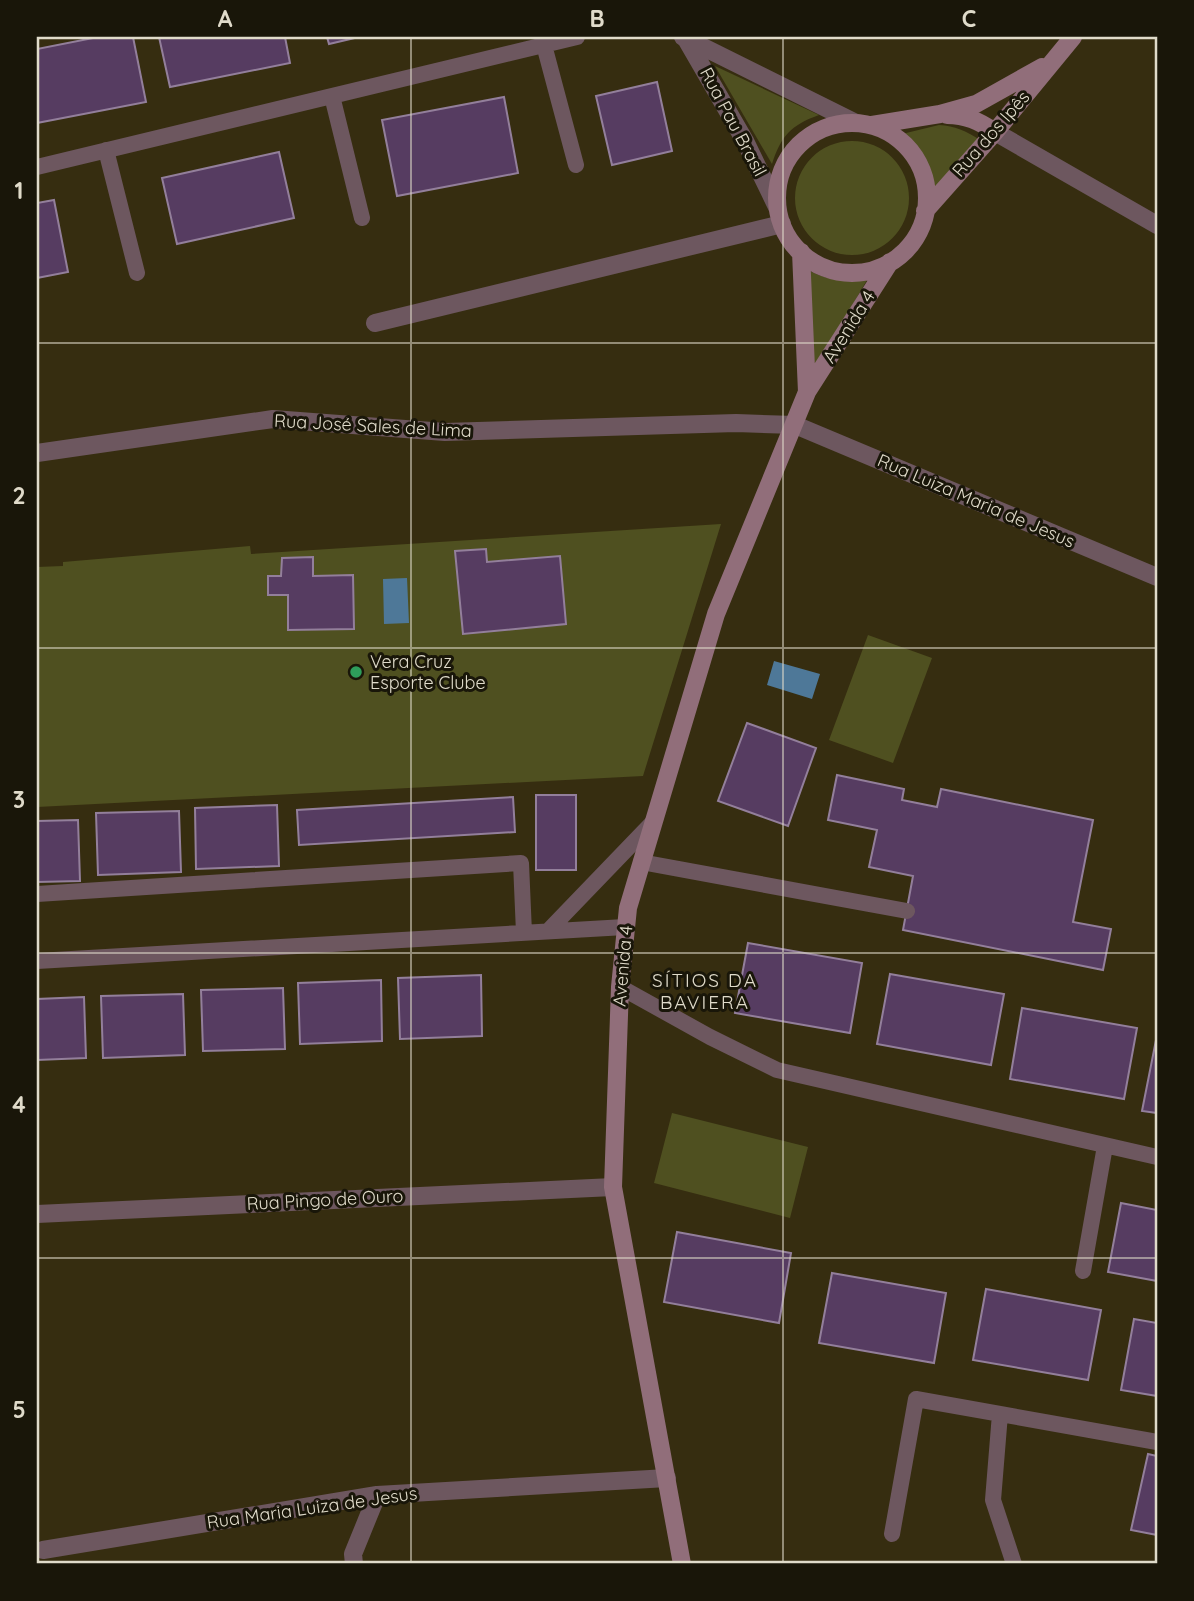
<svg xmlns="http://www.w3.org/2000/svg" width="1194" height="1601" viewBox="0 0 1194 1601" font-family="Quicksand,sans-serif">
  <rect width="100%" height="100%" fill="#362d10"/>
  <path fill="#4f5020" d="M715,66L819,115C791,125 781,136 772,164Z
    M939,125C955,126 966,131 980,140L936,190C929,166 920,151 902,134Z
    M795 198a57 57 0 1 1 114 0a57 57 0 1 1-114 0Z
    M800,266C825,280 839,282 867,280L805,386Z
    M721,524L643,776L37,807V567L63,566V562L250,546L251,554Z
    M868,635L932,658L893,763L829,740Z
    M672,1113L808,1147L790,1218L654,1183Z"/>
  <path fill="#4e7898" d="M407,578L409,623L384,624L383,579Z
    M774,661L820,674L812,699L767,685Z"/>
  <path fill="#563c61" stroke="#937f9b" stroke-width="2" d="M98,37H133L146,102L37,123V49Z
    M159,37H285L290,63L170,87Z
    M327,37H359L329,44Z
    M657,82L672,151L612,165L596,96Z
    M504,97L518,173L397,196L382,120Z
    M279,152L294,218L177,244L162,178Z
    M54,200L68,272L37,278V203Z
    M486,549L487,562L560,556L566,624L463,634L455,551Z
    M313,557V576L353,575L354,629L288,630V595H268V576H281L282,558Z
    M747,723L816,748L788,826L718,801Z
    M837,775L904,789L902,800L937,807L941,789L1093,820L1073,922L1111,929L1103,970L903,930L913,876L869,867L877,830L828,820Z
    M536,795H576V870H536Z
    M513,797L515,832L299,845L297,810Z
    M277,805L279,866L196,869L195,808Z
    M179,811L181,872L98,875L96,813Z
    M78,820L80,881L37,882V821Z
    M748,943L862,963L850,1033L735,1013Z
    M890,974L1004,994L991,1065L877,1044Z
    M481,975L482,1036L400,1039L398,978Z
    M381,980L382,1041L300,1044L298,983Z
    M283,988L285,1049L203,1051L201,990Z
    M183,994L185,1055L103,1058L101,996Z
    M84,997L86,1058L37,1060V999Z
    M1022,1008L1137,1028L1124,1099L1010,1079Z
    M1156,1040L1157,1041V1113L1142,1111Z
    M1121,1203L1157,1210V1281L1108,1272Z
    M677,1232L791,1253L779,1323L664,1302Z
    M832,1273L946,1293L934,1363L819,1343Z
    M986,1289L1101,1310L1088,1380L973,1360Z
    M1134,1319L1157,1323V1396L1121,1390Z
    M1148,1454L1157,1456V1535L1131,1530Z"/>
  <g fill="none" stroke-linecap="round" stroke-linejoin="round">
    <path stroke="#6d575f" stroke-width="16" d="M544,45L576,165
      M332,96L362,218
      M106,150L137,273
      M37,167L577,37
      M641,862L907,911
      M37,894L521,863L524,933
      M549,930L653,822
      M37,961L625,927
      M620,987L710,1037L777,1070L1157,1157
      M1083,1271L1105,1146
      M1000,1414L993,1500L1014,1564
      M892,1534L916,1399L1157,1442"/>
    <path stroke="#6d575f" stroke-width="18" d="M683,37L856,123
      M686,39L745,141L777,207
      M995,132L1157,225
      M375,323L782,224
      M37,453L273,419L445,432L736,423L795,425L1157,577
      M37,1214L613,1187
      M43,1550L377,1495L667,1478
      M354,1564L353,1554L377,1495"/>
    <path stroke="#916e7a" stroke-width="18" d="M947,115C966,115 979,121 995,132
      M777 198a75 75 0 1 1 150 0a75 75 0 1 1-150 0Z
      M872,125L940,114L976,104L1042,67
      M925,211L995,132L1073,37
      M801,252L807,392
      M682,1564L613,1187L620,987L628,908L716,614L807,392L890,262"/>
  </g>
  <path fill="none" stroke="#e0dbca" stroke-width="2" stroke-opacity="0.55" d="M411,37V1564M783,37V1564M37,343H1157M37,648H1157M37,953H1157M37,1258H1157"/>
  <circle fill="#2e9e5b" stroke="#191609" stroke-width="2.5" cx="356" cy="672" r="7"/>
  <g text-anchor="middle" stroke-width="6" stroke-linejoin="round" paint-order="stroke">
    <g font-size="18" fill="#e0dbca" stroke="#191609">
      <text transform="translate(733 122) rotate(62)" y="6">Rua Pau Brasil</text>
      <text transform="translate(991 134) rotate(-49)" y="6">Rua dos Ipês</text>
      <text transform="translate(849 327) rotate(-58)" y="6">Avenida 4</text>
      <text transform="translate(373 426) rotate(3)" y="6">Rua José Sales de Lima</text>
      <text transform="translate(976 501) rotate(23)" y="6">Rua Luiza Maria de Jesus</text>
      <text transform="translate(623 966) rotate(-85)" y="6">Avenida 4</text>
      <text transform="translate(325 1200) rotate(-3)" y="6">Rua Pingo de Ouro</text>
      <text transform="translate(312 1508) rotate(-8)" y="6">Rua Maria Luiza de Jesus</text>
    </g>
    <g font-size="18" fill="#e0dbca" stroke="#191609" text-anchor="start">
      <text x="370" y="668">Vera Cruz<tspan x="370" dy="21">Esporte Clube</tspan></text>
    </g>
    <g font-size="19" letter-spacing="2" fill="#e0dbca" stroke="#191609">
      <text x="705" y="987">SÍTIOS DA<tspan x="705" dy="22">BAVIERA</tspan></text>
    </g>
  </g>
  <rect width="1194" height="1601" fill="none" stroke="#191609" stroke-width="77"/>
  <rect x="38" y="38" width="1118" height="1524" fill="none" stroke="#e0dbca" stroke-width="2.5"/>
  <g font-size="23" text-anchor="middle" font-weight="bold" fill="#e0dbca">
    <text x="225" y="27">A</text>
    <text x="597" y="27">B</text>
    <text x="969" y="27">C</text>
    <text x="19" y="199">1</text>
    <text x="19" y="504">2</text>
    <text x="19" y="808">3</text>
    <text x="19" y="1113">4</text>
    <text x="19" y="1418">5</text>
  </g>
</svg>
